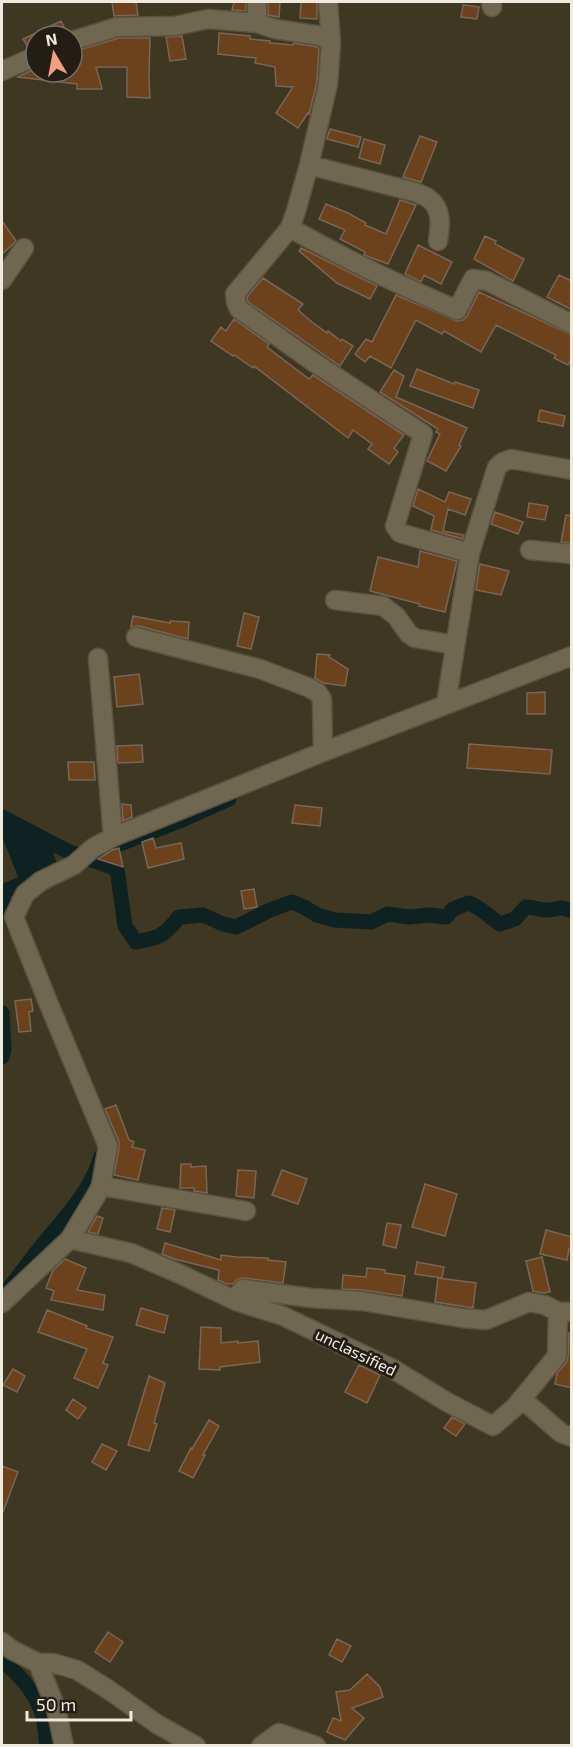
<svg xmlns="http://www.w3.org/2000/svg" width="573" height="1747" viewBox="0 0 573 1747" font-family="'Exo 2',sans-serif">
  <rect width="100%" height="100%" fill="#3e3722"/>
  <path fill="#0e2222" d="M6,824L51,847L57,863L19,879L2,837V828Z"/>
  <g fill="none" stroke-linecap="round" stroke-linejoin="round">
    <path stroke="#0e2222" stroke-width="4.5" d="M2,899H3"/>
    <path stroke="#0e2222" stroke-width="15" d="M2,817L67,851L117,869L125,926L136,942C159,938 164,936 179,917L203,915L223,924L236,927L270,910L292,902L304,907L317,915L335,920L371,922L388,914L409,917L429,915L446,917L453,909L469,903C482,908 489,917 500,924L515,919L526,907C533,907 539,910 546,910C560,910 556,905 572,911
      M99,852L182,820L229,799
      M2,892L46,874
      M2,897L14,927
      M2,1013L4,1049L2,1057
      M9,1288C20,1275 29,1261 40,1248C63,1219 91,1192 101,1156
      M2,1661C17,1672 33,1690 40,1708C45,1719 45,1734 47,1746"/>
  </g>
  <path fill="#6b421c" stroke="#7a6656" stroke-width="1.5" d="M112,2H136L138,15L114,16Z
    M234,2H246V11L232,10Z
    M268,2H280L279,17L268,15Z
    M301,2H317V19L300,18Z
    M463,5L479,7L477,19L461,17Z
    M61,21L66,31L55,36H36V45L28,47L23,39Z
    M219,33L250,36V39L270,41V43L293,45L294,43L317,47L319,49L317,82L309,114L308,113L298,128L276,113L293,87L276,86L275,67L255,63L256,58L218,54Z
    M182,36L186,59L170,61L166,37Z
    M119,38H150L149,78L150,98L127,97V67H96L102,89H77V84L18,77L36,68V72H72V52Z
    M330,129L361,137L358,147L327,139Z
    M420,136L437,142L421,182L403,177Z
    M364,139L385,145L380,164L359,158Z
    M400,200L416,205L388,264L364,255L365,252L340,239L345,230L319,219L326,204L348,213L366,223L365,225L386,234Z
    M2,221L16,241L11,246L2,254Z
    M485,236L496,241L495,244L524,259L513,281L474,259Z
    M418,245L452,262L441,284L424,275L421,282L405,274Z
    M301,248L377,286L370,299L337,283L299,251Z
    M559,275L572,281V310L547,297Z
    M263,278L303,304L298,310L312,322L327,333L328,331L341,341L342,339L353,346L340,366L248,302L247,297Z
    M479,292L572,335V358L568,365L554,358L556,355L496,325L481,352L444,331L442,334L416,320L391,368L370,356L365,362L355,354L366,339L372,342L396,295L457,321L463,320L467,316Z
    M234,319L269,344L267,347L309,379L313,375L404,435L394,448L398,452L389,464L368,449L372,444L353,430L348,438L254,366L253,368L234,355L233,356L211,341L221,327L226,331Z
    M417,369L454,384L455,382L479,390L473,408L410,386Z
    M394,370L404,376L396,397L467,428L459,445L461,446L446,471L427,461L440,434L436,432L438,429L380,392Z
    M540,410L565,416L563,426L538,421Z
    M418,489L445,502L449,492L471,499L465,515L448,509L443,531L464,535L463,539L431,530L434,516L413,506Z
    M529,503L548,506L545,520L527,517Z
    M495,512L523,522L518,534L491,524Z
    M566,515L572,516V543L561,542Z
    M420,551L457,561L445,612L419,606L420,604L370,591L378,557L418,567Z
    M480,564L509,571L501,595L476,590Z
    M244,613L259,617L251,649L237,646Z
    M133,616L170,623V621L189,622L188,639L139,626L131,627Z
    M317,654L330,655L329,657L348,669L345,686L323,683L315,678Z
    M139,674L143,704L117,707L114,677Z
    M545,692V714H527V693Z
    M469,744L552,750L550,774L467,768Z
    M142,745L143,762L118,763L117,746Z
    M68,762H94L95,780H69Z
    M122,804L131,805L132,817L123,821Z
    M295,805L322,808L320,826L292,823Z
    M153,838L156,848L181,843L184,859L148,868L142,842Z
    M119,848L123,867L98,859L112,850Z
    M254,889L257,907L244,909L241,891Z
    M31,999L33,1011L29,1012L31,1031L19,1032L15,1001Z
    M116,1105L129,1140L134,1142L132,1147L145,1150L138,1180L114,1175L119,1148V1142L105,1109Z
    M181,1164H191V1167L206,1166L207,1193L194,1191V1188H180Z
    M238,1170L256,1171L254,1198L236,1196Z
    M282,1170L307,1179L298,1204L272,1195Z
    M425,1184L457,1194L445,1236L412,1227Z
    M162,1208L175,1210L170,1232L157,1229Z
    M97,1216L103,1218L98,1234L88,1232Z
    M387,1223L401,1225L396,1248L383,1245Z
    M546,1230L572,1237V1250L569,1249L567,1260L540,1254Z
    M165,1243L221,1260V1255L237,1257L268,1258V1260L286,1262L283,1283L244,1278L238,1279L233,1284H227L218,1280L219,1270L174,1259L162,1254Z
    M542,1257L550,1292L544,1293L533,1291L526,1261Z
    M65,1259L86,1268L77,1290L105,1295L103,1310L51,1300L54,1291L46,1288L53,1270Z
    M417,1262L444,1267L442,1278L415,1274Z
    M367,1268L385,1270V1273L405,1276L402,1296L363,1290L342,1289L343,1275L366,1277Z
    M438,1278L476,1283L473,1308L435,1302Z
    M141,1308L168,1316L164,1333L136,1325Z
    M47,1310L87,1326L86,1328L113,1337L103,1363L108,1365L98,1388L74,1378L87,1349L38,1332Z
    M201,1327L221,1328V1343L238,1341V1343L258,1341L260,1362L220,1367V1370L199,1369Z
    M569,1333H572V1388L555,1384L557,1373L566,1363L568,1357Z
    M359,1365L380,1375L367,1403L345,1392Z
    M13,1369L25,1376L17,1392L3,1385Z
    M149,1376L165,1383L154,1423L157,1424L149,1451L128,1445Z
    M73,1399L86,1408L78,1419L66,1410Z
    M452,1417L465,1424L456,1436L444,1428Z
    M209,1420L219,1426L203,1455H205L193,1478L179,1471L191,1448L192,1449Z
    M102,1444L117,1451L106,1470L92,1462Z
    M2,1466L18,1472L3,1512H2Z
    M108,1632L123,1642L110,1662L95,1652Z
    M337,1639L351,1646L342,1662L329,1655Z
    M367,1674L380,1687L383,1697L352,1708L364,1718L345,1740L327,1732L333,1718L341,1721L336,1692L350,1690Z"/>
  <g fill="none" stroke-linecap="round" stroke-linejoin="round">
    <defs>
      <path id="minor" d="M257,2V23L275,29L321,36L331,43L328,84L309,165L296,211L290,228C345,259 399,285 457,310L473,279L487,281L572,324
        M328,2L331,43
        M491,2L492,7
        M72,41L117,27L175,26L208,19L257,23
        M2,71L36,56
        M309,165L415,192C419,194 426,196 429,199C443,209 440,227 438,241
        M290,228L235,294L236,302L239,309L312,361L423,434L395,526L400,533L470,553L497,467L503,462L511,459L572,470
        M2,280L24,248
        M530,550L572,554
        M335,600L383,606L396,616L409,634L415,638L454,645
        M136,637L260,669L310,688L318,693L322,699L323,752
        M98,658L113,837
        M446,704L470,553
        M101,1186L246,1211
        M70,1239L131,1253L180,1274L236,1301L283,1316L393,1369L447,1402L493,1426L515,1407L557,1356L558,1312H572
        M236,1301L237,1296L243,1289L311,1298L362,1301L462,1318L486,1320L529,1302L545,1305L558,1312
        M2,1303L70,1239L97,1194L101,1186L108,1146L48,1002L14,917L25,894L41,881L74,865L93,848L113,837L323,752L572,656
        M522,1399L561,1433L572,1437
        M2,1642L12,1650L38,1663H53L77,1670L109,1690L157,1724L196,1746
        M38,1663L56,1708L64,1746
        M261,1746L279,1733L316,1746"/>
    </defs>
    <use href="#minor" stroke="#5a5340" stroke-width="21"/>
    <use href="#minor" stroke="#6f6750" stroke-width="18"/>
  </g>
  <g text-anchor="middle" stroke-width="6" stroke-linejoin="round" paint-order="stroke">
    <g font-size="16" fill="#efeade" stroke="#221e15">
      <text transform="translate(356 1352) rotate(26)" y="6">unclassified</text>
    </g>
  </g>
  <rect width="573" height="1747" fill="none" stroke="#efeade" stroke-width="6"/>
  <g transform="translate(54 54) rotate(350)"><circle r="28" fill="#221e15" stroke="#747065" stroke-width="1.5"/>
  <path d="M0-4.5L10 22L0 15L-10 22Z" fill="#f39f82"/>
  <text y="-9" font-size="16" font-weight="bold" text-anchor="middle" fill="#efeade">N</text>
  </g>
  <path d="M27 1711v9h104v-9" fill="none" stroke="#efeade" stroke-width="3"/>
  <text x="36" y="1711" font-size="18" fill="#efeade" stroke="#221e15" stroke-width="4.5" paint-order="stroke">50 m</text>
</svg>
